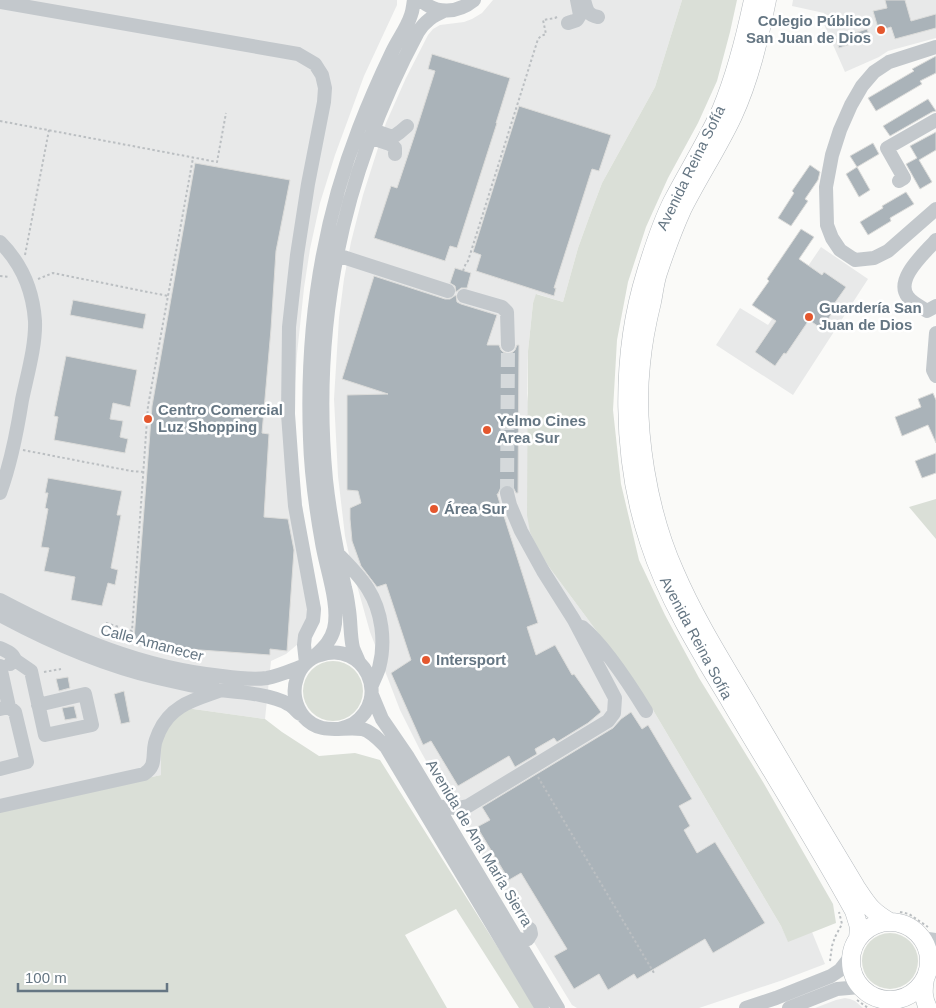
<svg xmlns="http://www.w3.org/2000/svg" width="936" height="1008" viewBox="0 0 936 1008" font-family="Helvetica,sans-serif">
  <rect width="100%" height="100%" fill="#fafaf8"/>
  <path fill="#e8e9e9" d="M0,0H397V5L364,76L335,155L320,203L310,249L304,288L297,354L294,398L296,440L300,487L304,521L321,610L320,622L315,629L298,644L286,654L271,661L265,719L186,708L161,741V775L0,810Z
    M493,0H682L655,87L602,183L591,212L578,248L563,302L537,294L533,303L528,351L527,394L549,567L630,676L653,710L781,926L788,941L812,932L825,964L783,980L699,1008H577L572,1005L448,800L420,750L400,710L370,632L351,564L345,536L338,476L334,399L339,318L344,279L351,242L363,195L386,123L406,78L428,35L433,29L440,25L464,22L472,19L482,13Z
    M793,0H936V38L888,51L879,57L845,72L823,22L824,13L792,6Z
    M821,247L868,279L793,395L716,345L740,308L768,325Z
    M845,998L850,999L855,1001L863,1008H815L836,1000Z"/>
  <path fill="#dadfd7" d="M682,0H737L730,32L717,81L698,123L668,178L646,227L628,282L617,340L613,410L621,484L639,560L665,615L699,678L763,782L833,904L836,923L788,942L781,926L653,710L630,676L549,567L536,546L530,532L527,515L528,351L533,303L536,294L563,302L578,248L591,212L602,183L655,87Z
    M936,499V539L909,507Z
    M303 691a30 30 0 1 1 60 0a30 30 0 1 1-60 0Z
    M186,708L265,719L282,732L319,756L355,753L380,760L536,1008H519L456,909L405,935L447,1008H0V810L161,775V741L170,725Z
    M862 961a28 28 0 1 1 56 0a28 28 0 1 1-56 0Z"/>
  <path fill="#aab3b9" stroke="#dcdcda" d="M885,0H905L911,21L936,14V28L895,39L891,27L879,31L873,11L887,8Z
    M867,29L870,37L839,48L836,39Z
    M432,54L510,78L496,123H497L457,248L450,246L445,261L374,238L391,186L397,188L414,137L435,71L428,69Z
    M936,56V73L920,81L922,84L876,111L868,98L914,71L912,69Z
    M928,99L936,111L932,112L890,136L883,126Z
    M519,106L611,135L599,171L592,169L554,288H556L554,296L476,271L481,255L473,252Z
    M936,132V150L919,160L932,182L920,189L906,164L917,158L910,146Z
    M873,143L879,154L857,167L850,156Z
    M195,163L290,180L276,251L271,329L262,433L269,434L264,517L288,519L294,550L287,651L270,649V655L158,647V641L134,639L152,406Z
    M810,165L820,172L818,180L805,199L808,201L791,226L778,218L794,193L792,191Z
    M857,167L870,190L859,197L846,174Z
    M906,192L914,204L890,218L891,221L868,235L860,222L883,208L882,206Z
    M801,229L814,237L799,259L822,275L824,272L846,287L829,311L832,313L822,329L809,320L786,354L784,353L775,366L755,352L776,321L752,305L769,281L767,279Z
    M455,268L471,273L467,288H461L456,292L455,286L450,283Z
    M374,276L445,299H450L456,295L457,302L461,304L497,315L487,345H499L501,350L503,352L508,354L513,352L515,350L517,345H519L518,493H516L513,487L509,485L505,484L501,487L498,494H497L538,623L527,627L536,655L555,645L572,675L574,674L601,712L588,723L557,742L554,738L535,749L537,754L515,767L509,756L458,786L431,741L423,745L391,673L411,660L386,584L377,587L361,566L352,541L350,519V508L361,503L358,491L347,490V395L388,394L342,379Z
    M73,300L146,314L143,329L70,315Z
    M66,356L137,370L130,407L113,403L110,419L123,421L120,437L128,439L125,453L54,440L58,417L54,416Z
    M933,393L936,400V443L928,425L902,436L895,417L921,407L918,399Z
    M936,453V473L922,478L915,461Z
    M48,478L122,491L117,515H121L111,568L118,570L115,585L108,583L102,606L71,600L75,577L44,571L49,548L41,547L48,509L45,508L48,493H45Z
    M68,677L70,688L59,691L56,679Z
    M124,691L130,722L121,724L114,694Z
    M74,706L77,718L65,720L62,708Z
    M631,712L642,729L648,725L692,799L679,806L690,826L684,830L697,853L715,842L765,923L713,953L705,939L637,979L634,974L608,990L599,974L574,989L554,956L567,949L521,873L509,880L477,827L490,820L482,807L613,728L621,719Z"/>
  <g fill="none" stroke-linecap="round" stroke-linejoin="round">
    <path stroke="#d5d9db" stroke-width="14" stroke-dasharray="14 7" stroke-linecap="butt" d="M507,493L508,345"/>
    <defs>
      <path id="major" d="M753,0C745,38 736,74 721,110C707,141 688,171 672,202C661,224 653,249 646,272C620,355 621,459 649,542C667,598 699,650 730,701C771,771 815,840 854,911L859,927L858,939
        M767,0C759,40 750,79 733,116C718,148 698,178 682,210C673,230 665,252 658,273C655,282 654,292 652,302C647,322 643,343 641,364C634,429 648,512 675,572C696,621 725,666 752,712C786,770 821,829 856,887C868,905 871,911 890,922
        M851 961a39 39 0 1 1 78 0a39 39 0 1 1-78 0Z
        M925,979C923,990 923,998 928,1008"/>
    </defs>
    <use href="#major" stroke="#b5babe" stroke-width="19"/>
    <path stroke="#bbbfc2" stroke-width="2" stroke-dasharray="2.5 2.5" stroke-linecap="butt" d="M0,121L217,162L226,113
      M25,255L49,130
      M463,271L466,263L468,261L538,39L541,36L546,34L543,20L555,18L559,16
      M0,276L10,277
      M38,279L53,273L168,296
      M23,450L131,471L144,472
      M106,623L132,631L148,406L193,158
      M44,672L61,669
      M538,777L654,973
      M900,912L909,914L928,927
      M830,961L832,946L835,937L842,924L839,912
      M857,1000L868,1008"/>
    <path stroke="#c3c8cc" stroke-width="14" d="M421,0C436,15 458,13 474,0
      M584,0C587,10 587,15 598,17
      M0,2L298,54L315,64L322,75L325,88L324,102L308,184L297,255L289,327L288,414L292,469L295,506L314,609L313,620L305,636L304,645L306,663
      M568,23L577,20L580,15L577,0
      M936,47L889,62L874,72L862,86L851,105L840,130L832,155L826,187L827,225L832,238L840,250L855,260L874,258L888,251L936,209
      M373,130L393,137L400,132L407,126
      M375,139L390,144L395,148V154
      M899,181L904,178L887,148L936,120
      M936,240C925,253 894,279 908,297C912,303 921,307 927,311L936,306
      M0,242C21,263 33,291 35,321C36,345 27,376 22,400C17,432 11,463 0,493
      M337,255L448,291
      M464,296L502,307L507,312L508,345
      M936,333L933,370L936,376
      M338,554C349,565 360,576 368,589C382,611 386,642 379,668C377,674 374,680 372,685
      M0,600C70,637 142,668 222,676C237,678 252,680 267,678C279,676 292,670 303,666
      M0,615C50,642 103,665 158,678C178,683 198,687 218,690C237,692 272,694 288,704C293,706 296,711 300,714
      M582,627C605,646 630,685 646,711
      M0,648C6,651 13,653 15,660L10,664
      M315,656C323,648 331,641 334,629C340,605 326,568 322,543C316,509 311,474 310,439C306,333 321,226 359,128C369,102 380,77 392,52C398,39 407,28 411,15C413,10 413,5 414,0
      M15,660L31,671L45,735L92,725L85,694L38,705
      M359,662C357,657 355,653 353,648C350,636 351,623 349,610C348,603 347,595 345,588C337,552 330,517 326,480C311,322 343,172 418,32C425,21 433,16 444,11
      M0,666L9,707
      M372,695L382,719L408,757L558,1008
      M0,709L9,707L15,712L27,762L0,769
      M339,729C343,728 349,726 353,724C392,698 364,640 320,655C309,658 300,667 297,678C292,691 295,706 304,717C321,736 341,726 362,729C371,731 379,740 386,747L542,1008
      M0,806L144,774C157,766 152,756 155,743C156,739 158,735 159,732C171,705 194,700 219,691
      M437,806C449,808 457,809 468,806L608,721L614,713L615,698L574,620L543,571L521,531L510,505L507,493
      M516,938L522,940L528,939L531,934L530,929
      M921,938L936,940
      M929,959L936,950
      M746,1008L776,998L831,976L840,970L851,956
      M789,1008L837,989L860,987"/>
    <use href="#major" stroke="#fff" stroke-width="18"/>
  </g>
  <g fill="#e4572e" stroke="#fff" stroke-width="2">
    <circle cx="881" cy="30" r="5"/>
    <circle cx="809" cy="317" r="5"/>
    <circle cx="148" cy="419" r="5"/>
    <circle cx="487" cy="430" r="5"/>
    <circle cx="434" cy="509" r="5"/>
    <circle cx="426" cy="660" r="5"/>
  </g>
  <g text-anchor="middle" stroke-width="5" stroke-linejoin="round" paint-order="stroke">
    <g font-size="15" font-weight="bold" fill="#657683" stroke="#fff" text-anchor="start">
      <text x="871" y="26" text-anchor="end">Colegio Público<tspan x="871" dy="17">San Juan de Dios</tspan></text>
      <text x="819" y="313">Guardería San<tspan x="819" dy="17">Juan de Dios</tspan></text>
      <text x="158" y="415">Centro Comercial<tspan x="158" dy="17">Luz Shopping</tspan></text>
      <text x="497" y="426">Yelmo Cines<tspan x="497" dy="17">Area Sur</tspan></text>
      <text x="444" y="514">Área Sur</text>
      <text x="436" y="665">Intersport</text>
    </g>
    <g font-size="15" fill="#657683" stroke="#fff">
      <text transform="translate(691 168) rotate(-64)" y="5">Avenida Reina Sofía</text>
      <text transform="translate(696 638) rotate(62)" y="5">Avenida Reina Sofía</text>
      <text transform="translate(152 643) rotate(15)" y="5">Calle Amanecer</text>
      <text transform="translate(479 843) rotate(59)" y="5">Avenida de Ana María Sierra</text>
    </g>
  </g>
  <path d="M18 983v8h149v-8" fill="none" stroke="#657683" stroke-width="2.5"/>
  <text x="25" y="983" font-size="15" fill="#657683" stroke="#ffffff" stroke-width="4" paint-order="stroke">100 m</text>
</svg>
